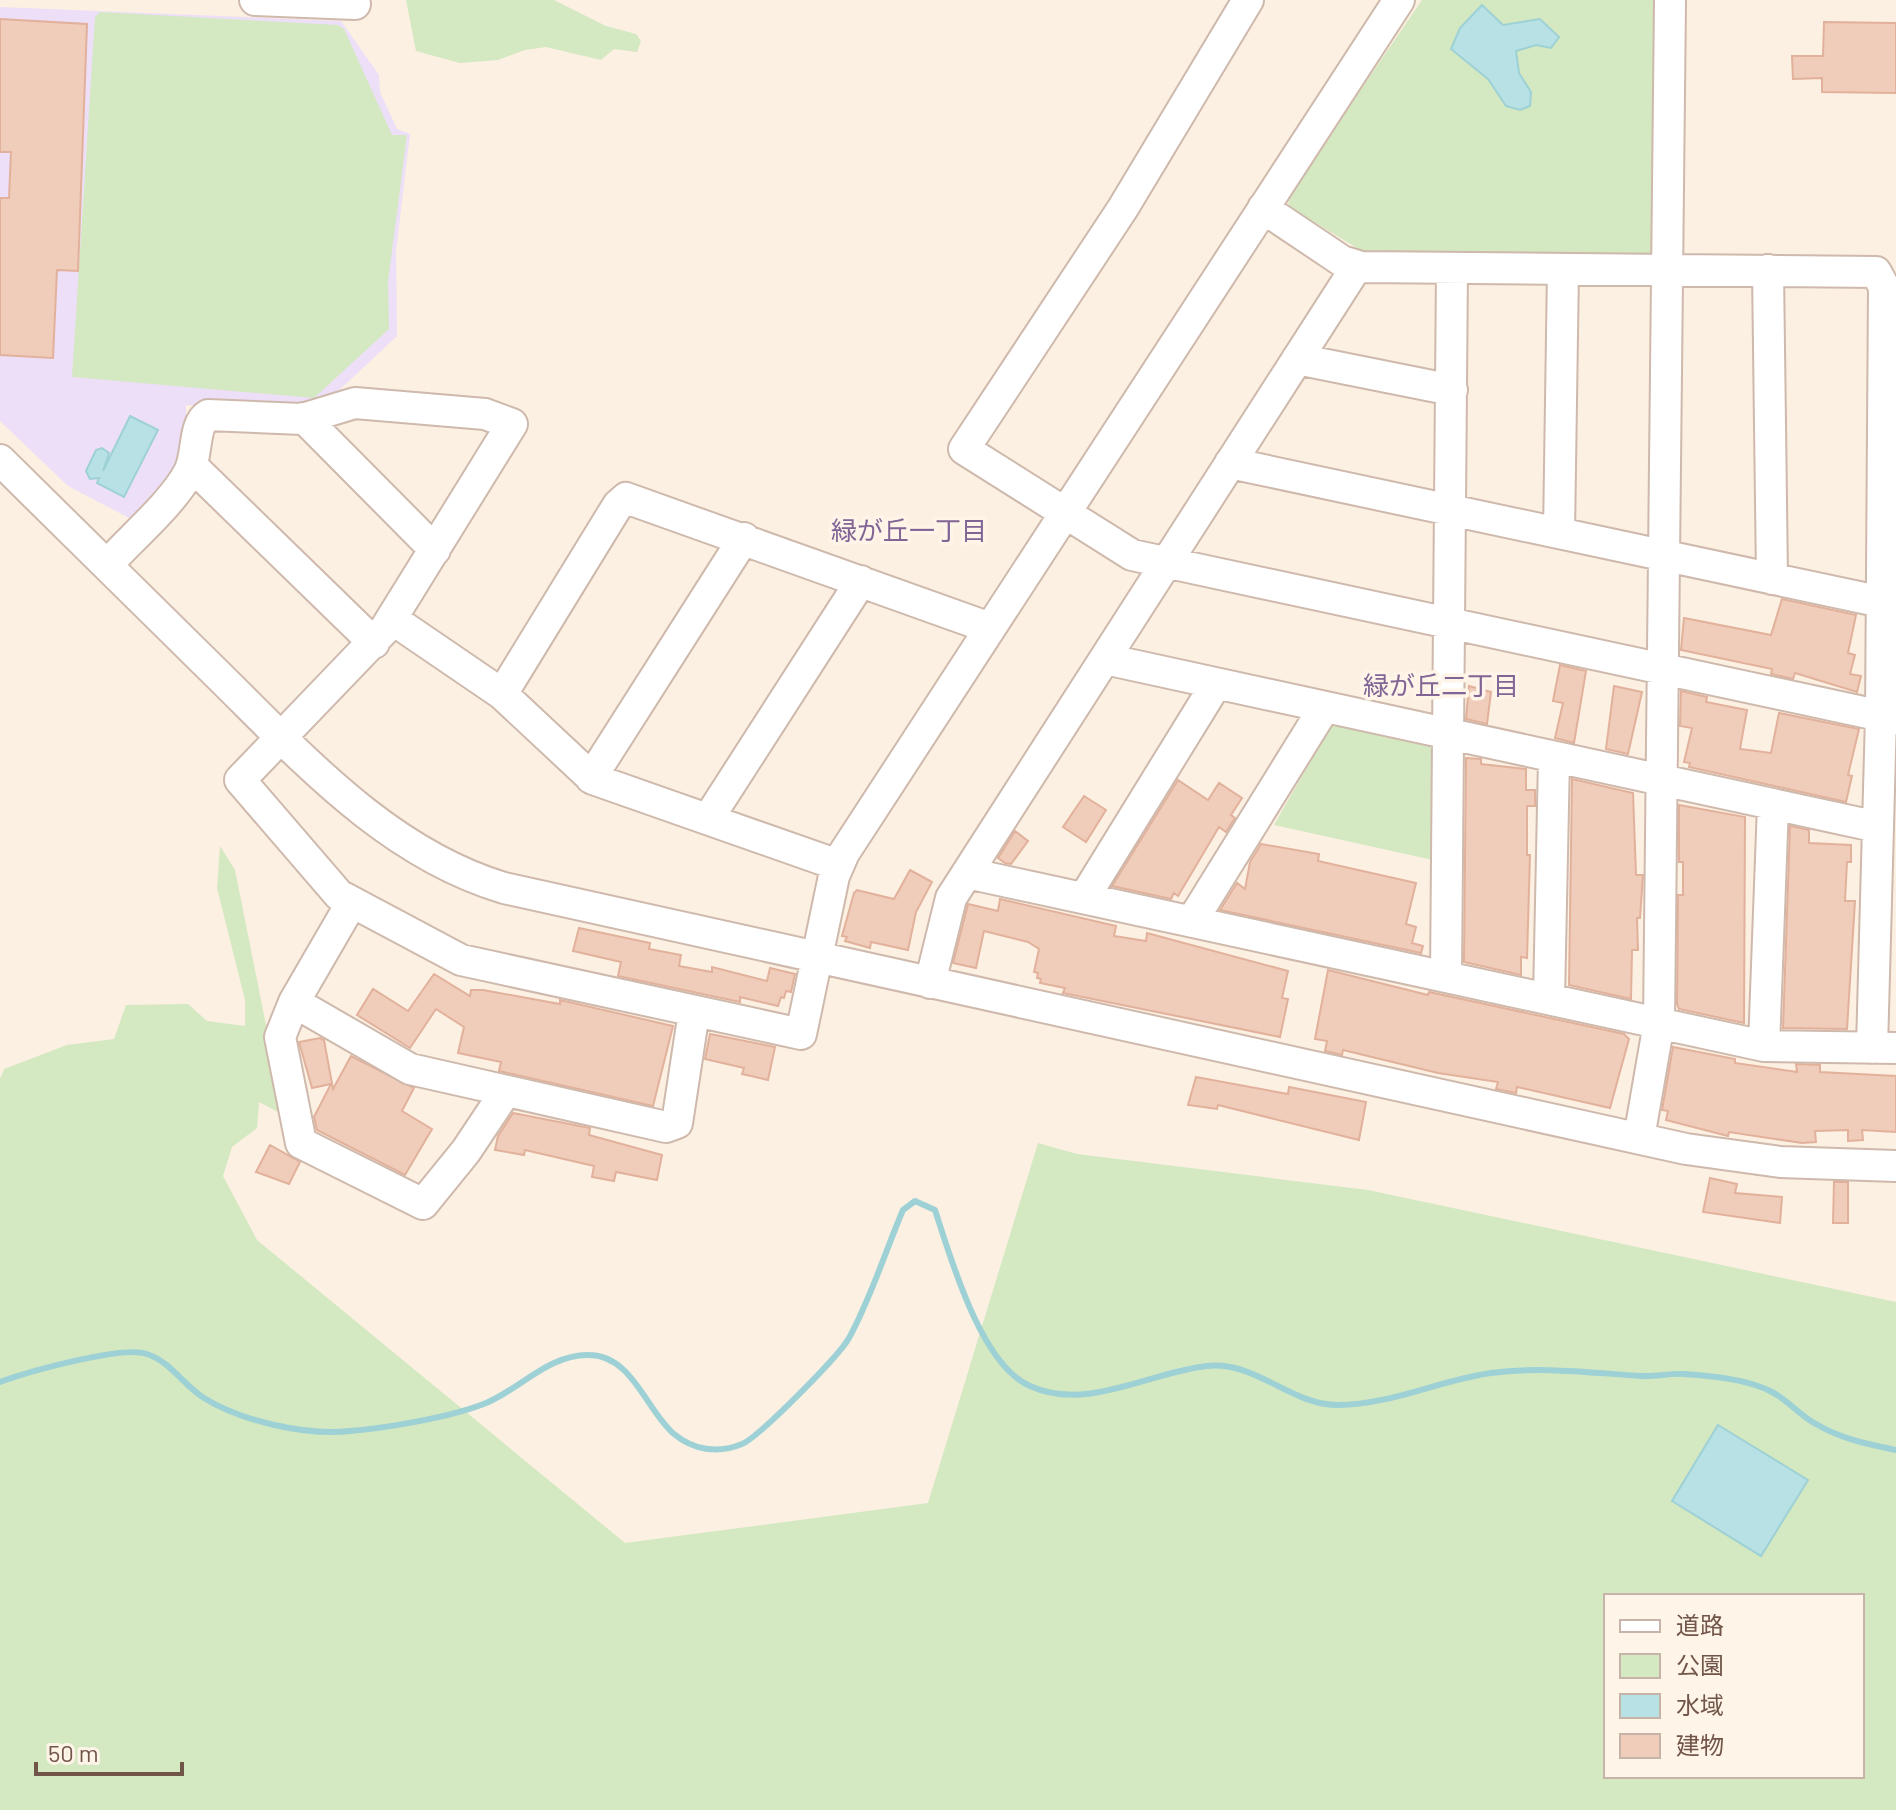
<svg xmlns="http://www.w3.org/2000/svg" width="1896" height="1810" viewBox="0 0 1896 1810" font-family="Barlow,'Noto Sans JP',sans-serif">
  <rect width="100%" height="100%" fill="#fbf0e2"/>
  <path fill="#eddff7" d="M0,7L341,21L379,75L380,92L397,129L410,134L396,251L397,336L319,409L297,413L186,405V437L176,470L133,520L68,486L0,421Z"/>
  <path fill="#d4e8c1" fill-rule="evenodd" d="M406,0H554L606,26L636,34L641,41L637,52L614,49L601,60L546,47L525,50L498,60L460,63L416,51Z
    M1422,0H1659L1655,257L1374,254L1362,251L1289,207L1288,196Z
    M100,12L338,25L344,29L392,135H407L388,281L389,329L314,398L72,377L95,17Z
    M1335,718L1438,739L1433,860L1274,825Z
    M220,846L235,870L284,1115L259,1102L257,1128L232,1147L223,1176L257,1240L625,1543L928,1503L1038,1143L1077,1154L1368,1190L1896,1302V1810H0V1079L4,1069L67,1045L114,1039L126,1005L188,1004L207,1021L245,1026V1000L217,888ZM1606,1596H1862V1776H1606Z"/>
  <path fill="#b7e1e4" stroke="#9ed1d5" stroke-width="2" d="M1482,5L1503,25L1540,19L1559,37L1551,48L1536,45L1516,51L1519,73L1531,92L1530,106L1520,110L1506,106L1488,79L1451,49L1460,28Z
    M130,416L158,430L124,497L97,483L99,478L90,479L86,471L96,450L102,448L109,453L103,471Z
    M1718,1425L1808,1480L1761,1556L1672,1501Z"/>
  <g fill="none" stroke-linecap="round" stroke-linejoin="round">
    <path stroke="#9ed1d5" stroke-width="6" d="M0,1382C27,1372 123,1345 147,1354C171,1362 184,1386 204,1398C241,1421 306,1436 350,1431C387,1428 452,1417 486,1403C520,1389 549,1354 589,1355C632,1355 646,1410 674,1434C693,1450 718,1454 742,1444C759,1437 839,1356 849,1338C871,1298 885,1252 903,1210L915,1201L935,1210C951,1259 981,1365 1030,1386C1087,1412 1150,1372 1207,1366C1257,1361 1290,1405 1338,1405C1390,1405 1440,1380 1491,1373C1541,1366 1592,1373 1642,1376C1656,1377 1670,1373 1684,1374C1711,1376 1748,1379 1772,1392C1788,1400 1800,1416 1816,1424C1841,1439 1868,1444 1896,1450"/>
  </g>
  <path fill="#f0ccba" stroke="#e2b19b" stroke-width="2" d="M0,19L87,24L78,271L57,270L53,358L0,355V198H9L11,152H0Z
    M1824,22L1896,23V93L1822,92V78L1793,79L1792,56H1823Z
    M1782,599L1856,615L1848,653L1855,655L1850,674L1861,676L1857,692L1795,673L1793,679L1771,674L1772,669L1681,650L1684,618L1771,635Z
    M1560,665L1586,671L1574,743L1555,738L1563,703L1553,701Z
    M1469,686L1491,692L1487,724L1466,719Z
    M1614,686L1642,692L1628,754L1606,749Z
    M1681,691L1707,697L1706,702L1747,710L1740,749L1771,753L1779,713L1859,729L1848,775L1852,776L1846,802L1689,767L1690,763L1684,762L1692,728L1680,726Z
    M1466,758L1481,759V764L1526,769V790H1535V806H1527V855H1530L1527,958L1521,957V975L1464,962Z
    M1572,779L1633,793L1636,875H1643L1640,918H1637L1638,950H1632L1631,999L1569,985Z
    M1178,780L1208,800L1219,783L1242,798L1231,815L1235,818L1226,832L1219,827L1178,896L1174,893L1171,899L1112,886Z
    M1084,796L1106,810L1086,842L1063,827Z
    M1679,805L1745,817L1744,1023L1679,1009L1677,1004L1678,895H1683V862H1679Z
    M1790,826L1809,830V843L1851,845V862H1847L1845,901H1855L1847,1029L1783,1028Z
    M1015,831L1028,841L1011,864L1005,863L998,858Z
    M1261,844L1319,854L1318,861L1416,883L1406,924L1416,927L1412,943L1423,946L1421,953L1220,910L1237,883L1245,889L1250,862Z
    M910,870L932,882L916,912L908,950L871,942L870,948L845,941L847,937L842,936L854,893L857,890L894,899Z
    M1000,899L1116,926L1114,936L1146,941L1147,933L1288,971L1282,998L1288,999L1280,1037L1063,993L1065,988L1040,983L1041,979L1037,978L1038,973L1034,972L1039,949L1028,942L984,931L976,968L953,963L968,904L998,911Z
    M579,928L650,943L649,949L681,955L679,966L712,972V967L767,981L770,968L795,974L791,992L786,991L784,998L781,997L778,1006L740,997V1002L618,976L621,962L573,951Z
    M1328,970L1428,995L1429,992L1624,1034L1629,1039L1610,1108L1517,1087L1516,1093L1496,1089L1498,1082L1438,1073L1343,1050L1342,1055L1325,1051L1327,1041L1315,1039Z
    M434,974L470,996L471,990H483L560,1004V1000L673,1026L653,1106L499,1071L501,1062L458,1053L464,1027L436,1009L410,1048L357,1015L373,989L408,1011Z
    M710,1034L775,1047L768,1080L742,1074L744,1068L705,1059Z
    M320,1038L324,1040L333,1089L351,1056L414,1088L402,1111L432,1129L405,1175L317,1130L314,1117L331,1084L312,1088L299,1042Z
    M1673,1047L1735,1059V1063L1797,1072L1796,1064L1820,1065V1072L1896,1076V1132L1862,1130L1863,1140L1848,1141V1130L1815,1131L1816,1142L1802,1143L1729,1132L1728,1136L1666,1120L1668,1111L1662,1110Z
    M1196,1077L1288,1094L1289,1087L1366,1102L1359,1140L1218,1105L1217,1109L1188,1105Z
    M513,1113L590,1128L589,1135L662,1155L657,1180L616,1172L614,1181L592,1177L594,1166L525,1150L524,1155L495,1150L498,1136Z
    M270,1145L300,1162L289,1184L256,1172Z
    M1710,1178L1737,1184L1735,1193L1782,1197L1780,1223L1703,1212Z
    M1834,1182H1848V1223H1833Z"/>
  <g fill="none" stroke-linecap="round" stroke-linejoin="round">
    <defs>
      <path id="minor" d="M255,0L355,4
        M1248,0L1123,208L964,449L1132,555L1896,719
        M1263,208L1342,261L1361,267L1876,272L1884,287L1881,716L1872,1048
        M1768,270L1772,579
        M1297,359L1452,390
        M304,418L435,550
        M0,460C71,530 141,599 212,669C299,754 384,852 504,888L1686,1149L1780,1162L1896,1166
        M1230,463L1882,602
        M192,466L374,643
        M1559,533L1563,269
        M107,565C131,538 173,503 189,472C198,455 193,424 208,415L302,419L355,403L485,414L512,424L385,629L240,780L339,895L461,960L801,1034L834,876L844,853L1399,0
        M392,619L502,694L593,779L838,865
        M1105,659L1878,827
        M502,694L618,505L626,498L990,628
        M591,778L744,538
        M708,819L861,581
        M967,873L1764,1046L1896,1048
        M1084,898L1216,684
        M352,902L294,1002L280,1037L301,1143L423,1204L466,1151L506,1091
        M1192,921L1324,708
        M1446,977L1452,268
        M930,983L951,898L1357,266
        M1549,999L1554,758
        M294,1002L410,1069L666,1127L677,1123L694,1012
        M1764,1046L1773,805
        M1639,1138L1659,1023L1670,0"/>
    </defs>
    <use href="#minor" stroke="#ceb9ac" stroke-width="34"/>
    <use href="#minor" stroke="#fff" stroke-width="30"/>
  </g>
  <g text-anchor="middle" stroke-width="7" stroke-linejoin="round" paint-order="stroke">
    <g font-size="26" fill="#816595" stroke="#fff4e8">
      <text x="909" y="540">緑が丘一丁目</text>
      <text x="1441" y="695">緑が丘二丁目</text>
    </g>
  </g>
  <rect x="1604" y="1594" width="260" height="184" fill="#fff4e8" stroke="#c7b4a8" stroke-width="2"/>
  <rect x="1620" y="1620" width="40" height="12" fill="#ffffff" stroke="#c7b4a8" stroke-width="2"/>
  <text x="1676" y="1634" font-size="24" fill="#725549">道路</text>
  <rect x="1620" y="1654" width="40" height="24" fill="#d4e8c1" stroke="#c7b4a8" stroke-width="2"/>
  <text x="1676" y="1674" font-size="24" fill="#725549">公園</text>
  <rect x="1620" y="1694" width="40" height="24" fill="#b7e1e4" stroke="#c7b4a8" stroke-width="2"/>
  <text x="1676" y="1714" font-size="24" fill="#725549">水域</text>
  <rect x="1620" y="1734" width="40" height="24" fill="#f0ccba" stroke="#c7b4a8" stroke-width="2"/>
  <text x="1676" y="1754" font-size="24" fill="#725549">建物</text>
  <path d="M36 1762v12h146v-12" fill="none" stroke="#725549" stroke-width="4"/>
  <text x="48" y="1762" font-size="24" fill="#725549" stroke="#fff4e8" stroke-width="6" paint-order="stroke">50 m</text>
</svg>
